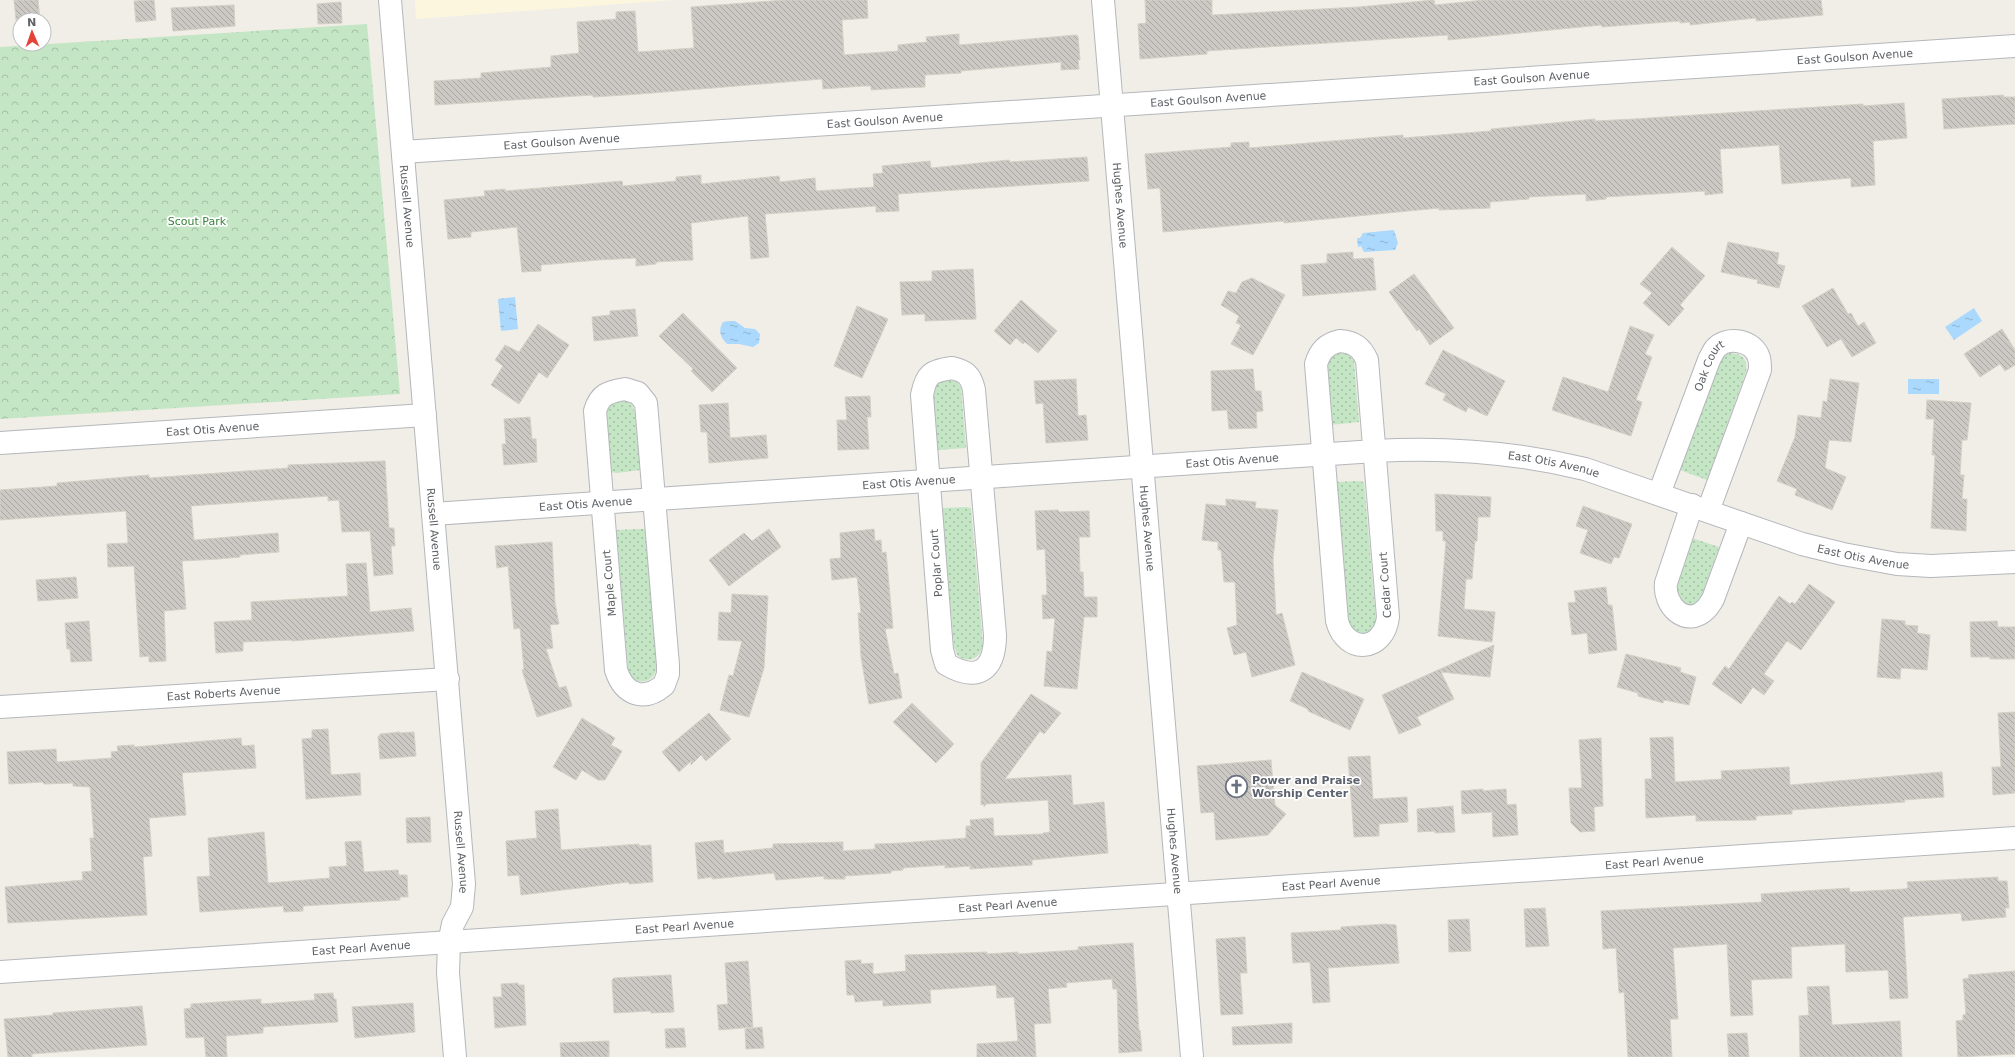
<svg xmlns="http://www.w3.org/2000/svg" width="2015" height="1057" viewBox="0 0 2015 1057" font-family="'DejaVu Sans',sans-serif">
  <defs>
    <pattern id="grass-dots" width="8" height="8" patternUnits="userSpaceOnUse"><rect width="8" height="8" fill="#c4e6c4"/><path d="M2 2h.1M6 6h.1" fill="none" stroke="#a2bea3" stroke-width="1.8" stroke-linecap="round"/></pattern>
    <pattern id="park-crowns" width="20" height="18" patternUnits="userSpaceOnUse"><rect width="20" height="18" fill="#c4e6c4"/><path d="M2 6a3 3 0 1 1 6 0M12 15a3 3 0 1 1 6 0" fill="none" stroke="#a2bea3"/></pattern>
    <pattern id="water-ripples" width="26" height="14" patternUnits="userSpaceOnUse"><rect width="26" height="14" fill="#aad9fd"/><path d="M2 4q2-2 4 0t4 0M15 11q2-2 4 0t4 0" fill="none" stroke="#8eb3d1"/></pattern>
    <pattern id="building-back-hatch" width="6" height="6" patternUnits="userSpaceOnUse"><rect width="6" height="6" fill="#ccc9c4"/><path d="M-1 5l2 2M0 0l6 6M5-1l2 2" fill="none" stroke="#a9a7a3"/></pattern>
  </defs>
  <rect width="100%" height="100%" fill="#f0eee7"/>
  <path fill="#fdf6de" d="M415,0H673L416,19Z"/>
  <path fill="url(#grass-dots)" d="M1339,352L1348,354L1354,361L1359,422L1330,425L1326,366L1330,356Z
    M1731,353C1743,354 1748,360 1746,372L1707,480L1680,470L1719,361L1726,354Z
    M946,378L955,380L961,387L966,448L938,450L933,392L937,382Z
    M625,400L632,405L635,413L640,470L617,473L611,472C610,460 602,412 610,404C614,400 619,400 625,400Z
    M1359,481L1364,482L1376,620C1375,630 1369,634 1359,634L1348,627L1335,482Z
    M966,507L971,508L983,645C981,658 969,664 958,656L954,647L942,508Z
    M640,529H645L657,667C654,681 643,685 631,678L628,669L616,530Z
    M1692,538L1719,547L1701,598C1696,605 1692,606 1683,605L1674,591Z"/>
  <path fill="url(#park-crowns)" d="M367,24L400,394L0,419V47Z"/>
  <path fill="url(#water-ripples)" d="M1394,230L1398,243L1395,250L1364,252L1361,246L1358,247L1357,238H1360L1363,233Z
    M515,297L518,329L501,331L498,299Z
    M1974,308L1982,321L1954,340L1945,327Z
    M729,321H735L745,328L755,329L760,334L759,343L753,347L739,344H727C720,337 718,330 723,322Z
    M1908,379H1939V394H1908Z"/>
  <path fill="url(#building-back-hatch)" stroke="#d5d0c5" d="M14,0H38L40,20H16Z
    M154,0L156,20L136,22L134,1Z
    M785,0H867L868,18L842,20L844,55L898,51V45L927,42L926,37L959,34V45L1076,35L1078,36L1080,60H1078L1079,69L1061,70V62L961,71V73L925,75V87L902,88L871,90V86H863L823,89L822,79L640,94L593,97V95L435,105L434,81L481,78V73L551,67V56L579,53L577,22L616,19V12L635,11L638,52L694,48L691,7Z
    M1145,0H1212V15L1358,7L1434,0L1435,5L1484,0H1821L1823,15L1756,21V18L1690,25V22L1680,23V21L1602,27V25L1448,40V35L1207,51V54L1140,59L1138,24L1146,23Z
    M341,2L342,23L318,24L317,4Z
    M234,5L235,26L173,31L171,8Z
    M2003,95L2004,97H2015V124L1944,129L1942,99Z
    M1904,103L1907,138L1873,141L1875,185L1851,187V178L1782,184L1779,145L1720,149L1723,193L1705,195V191L1606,197V199L1586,201V194L1529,197V199L1490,202V208L1439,210V208L1337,218L1284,223V221L1163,232L1160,188L1148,189L1145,154L1231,147V143L1249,142V148L1403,135V138L1452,134L1491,131V129L1595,119V121L1634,119L1863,104V106Z
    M1087,157L1089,181L898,194L899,211L876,212V206L765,214L769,257L751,259L748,216L691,223L693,260L656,262V264L636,266V258L598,260L541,265V271L522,272L517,227L471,232V237L448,239L444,200L485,196L484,191L505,189V191L622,181L623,186L676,181V177L701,175V184L779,176L780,182L815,178L816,191L874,187L873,174L883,173L882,166L930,161L931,168L1009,160L1010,162Z
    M1728,242L1779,253L1777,264L1785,266L1779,288L1757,283L1758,280L1721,272Z
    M1672,247L1705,276L1680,305L1684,309L1669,326L1643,303L1652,293L1640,284Z
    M1353,252V259L1373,258L1376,290L1303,296L1301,265L1327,263V254Z
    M973,269L976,319L925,321V314L902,315L900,282L932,281V271Z
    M1414,274L1454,328L1430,345L1419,329L1417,331L1389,292Z
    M1252,278L1285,295L1253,355L1231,344L1241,325L1236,323L1239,316L1221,305L1228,291L1236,293L1242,282Z
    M1833,288L1848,314L1851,313L1858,326L1864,322L1876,343L1852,357L1841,339L1827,347L1802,306Z
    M1021,300L1057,331L1038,353L1025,342L1023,344L1016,338L1010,345L994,331Z
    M857,306L888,319L862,378L834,366Z
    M635,309L638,336L594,341L592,317L610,315V311Z
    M683,313L737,368L712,392L691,371L693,369L659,336Z
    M538,324L569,345L547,378L539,372L519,404L491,385L503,366L495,360L505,345L519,352Z
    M1630,326L1654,335L1645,354L1652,357L1636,400L1642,402L1631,436L1552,410L1563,377L1608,392Z
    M2002,329L2015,350V365L2005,371L2000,364L1980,377L1964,354Z
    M1443,350L1505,381L1487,416L1468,407L1466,412L1443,400L1446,394L1425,384Z
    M1253,369L1255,391H1261L1263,411L1256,412L1257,428L1229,429L1227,410L1212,411L1211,371Z
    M1076,379L1078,416L1086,415L1088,440L1046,443L1043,403L1036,404L1034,381Z
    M1830,379L1859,383L1851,442L1829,440L1825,468L1846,477L1832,510L1795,495L1797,489L1777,481L1795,437L1798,415L1821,418L1823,401L1827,402Z
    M870,396L871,417H867L869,449L838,450L837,420H847L845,397Z
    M1927,400L1971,403L1967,440H1962L1960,475H1964L1962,499H1967L1966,531L1931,528L1935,455H1932L1934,419H1926Z
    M728,403L730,438L766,435L768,458L709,463L707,432H701L699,405Z
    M530,417L532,439H536L537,462L504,465L502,444H506L504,419Z
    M385,461L389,528H394L395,546H391L393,574L374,576L370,531L342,532L339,500L328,501V496L191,506L194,540L278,533L279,552L240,555V557L219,559L182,561L186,609L164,611L166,661L149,662V656L140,657L134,566L108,567L107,544L128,543L126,511L0,520V490L57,486V483L149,475V478L288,468V465Z
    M1435,494L1491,497L1490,517H1478L1477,541H1475L1472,579H1466L1464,609L1495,612L1492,642L1438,636L1446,541H1443V531H1436Z
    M1226,499L1256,502L1255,508L1278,510L1273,560L1276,615L1282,613L1295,665L1252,677L1246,652L1234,655L1227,628L1237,625L1235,582H1224L1221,550H1218V542L1202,540L1206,504L1226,506Z
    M1583,506L1632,524L1619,558L1614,557L1611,564L1580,553L1588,530L1576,526Z
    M1058,510L1059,512L1089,511L1090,537H1079L1080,572H1083L1084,597H1097V617H1084L1077,689L1044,686L1047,651L1052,652L1055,618L1043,619L1042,595H1047L1045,549L1037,550L1035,511Z
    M769,529L781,547L729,586L709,560L744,533L752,541Z
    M874,529L875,541L881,540L882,553L886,552L893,628L885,629L894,674L898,673L902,698L869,704L861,657L858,613H861L857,577L832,580L830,559L841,558L840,533Z
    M552,542L555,603L559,624L550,625L553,648L546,649L559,688L566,686L572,706L537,717L522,670L524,669L520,628L514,629L508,566L497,568L495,546Z
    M366,563L370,612L411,608L414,631L292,641V640L243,642V651L216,653L214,622L252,620L251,602L348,596L346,564Z
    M76,577L78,598L38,601L36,580Z
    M1809,584L1835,602L1801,650L1787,641L1764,674L1774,681L1764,695L1753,687L1741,704L1712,684L1725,666L1729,669L1779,596L1790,604L1792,602L1795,604Z
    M1606,587L1608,605H1612L1617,650L1589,654L1587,633L1572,635L1568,603L1576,602L1574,591Z
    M732,594L768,596L764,668L749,717L720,710L729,675L733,676L742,641L718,640L719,612L731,613Z
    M1882,619L1905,621V625L1918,626L1917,633L1930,635L1927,670L1901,668L1900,679L1877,677Z
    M89,621L92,661L71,662L70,649H67L65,623Z
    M1997,621L1998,627H2015V659H1990V657H1971L1970,622Z
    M1494,645L1490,677L1441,672L1454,699L1417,717L1421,725L1399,734L1382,695Z
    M1626,654L1681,668L1680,672L1696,677L1689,705L1664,700L1663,703L1638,696V693L1617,687Z
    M1302,672L1364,699L1350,730L1308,711V709L1290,701Z
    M1031,694L1061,713L1044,734L1040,731L1005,779L1071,775L1073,805L1104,802L1108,853L1032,860V865L970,869V866L945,868V865L903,868V870L891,871V873L845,876V879H824V876L776,880L774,873L712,879V877L698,879L695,843L723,840L724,853L773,848V844L843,842V851L875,849V844L901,843L966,838V826H971L970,820L993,818L994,836L1043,834V833L1050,832L1048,800L986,804L984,807V804L981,805V763Z
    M912,703L954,744L936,763L893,722Z
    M2015,712V793L1993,795L1992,767H2001L1998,713Z
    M709,713L731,739L706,761L701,755L691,765V761L679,772L662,752Z
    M582,718L615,738L611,745L622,751L605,780H598L582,770L576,780L553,767Z
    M328,729L331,775L360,773L361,795L306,799L302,739L312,738V730Z
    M400,732V733L414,732L416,756L380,759L378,736H380V734Z
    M1673,737L1675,782L1722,779L1721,771L1789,767L1790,785L1942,772L1944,797L1904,800L1905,802L1792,810V814L1756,816V820L1696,821V815L1646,818L1645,779H1652L1650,738Z
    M241,738L242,746L254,745L256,768L182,773L186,815L149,818L152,856L143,857L147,915L8,923L5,887L83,880L82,872L92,871L90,838H94L90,787L73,786V783L44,784L43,782L9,784L7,752L56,749L57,762L112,758L111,752L118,751L117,746L134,745V747Z
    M1601,738L1603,806L1594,807L1595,831L1580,832L1571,823L1569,788H1582L1579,740Z
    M1370,756L1373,799L1407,797L1408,822L1379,824V836L1354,837L1348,757Z
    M1271,760L1275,805L1286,814L1268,835L1216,840L1214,812L1201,813L1197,766Z
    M1483,789V791L1506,789L1507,805L1516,804L1518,835L1493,837L1492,812L1462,814L1461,791Z
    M1453,806L1455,832L1435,833V831L1418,832L1417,809Z
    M558,809L561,850L639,844V846L651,845L653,882L629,884V882L521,895L519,875L508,876L506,841L537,838L535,811Z
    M430,817L431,842L407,843L406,818Z
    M264,832L268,883L330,878L329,867L347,866L345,842L361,841L364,872L398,870L399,875H407L408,897H400V900L303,906V911L284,912L283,906L200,912L197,877L210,876L208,838Z
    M1998,877V881H2007L2009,908H2005L2006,917L1962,921L1961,913L1903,917L1908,998L1890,999L1888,970L1846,972L1845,944L1791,947L1792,978L1751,980L1753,1015L1731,1016L1727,944L1673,948L1678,1019H1670L1672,1057H1628L1624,992L1619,993L1616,948L1603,949L1601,911L1762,902L1761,894L1849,888L1850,892L1904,889L1908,888L1907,882Z
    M1545,908L1549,946L1526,947L1524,909Z
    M1469,919L1471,951L1449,952L1448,920Z
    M1385,924L1396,925L1399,963L1328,968L1330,1002L1313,1003L1310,962L1293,963L1291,933L1341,930V927Z
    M1245,937L1247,973H1240L1243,1014L1221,1015L1216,939Z
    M1133,943L1139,1031L1140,1030L1142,1051L1119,1053L1117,989H1113L1112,979L1066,983L1067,987L1048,989L1051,1023L1034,1024L1036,1057H977V1044L1018,1041L1014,997L997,998L996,985L930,990L931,1003L883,1006V1000L855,1002L854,995H847L845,961L861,960V964L873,963V974L906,971L905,955L987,952V954L1018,952V954L1078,950V947L1101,945Z
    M748,961L753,1027L719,1030L717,1005L728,1004L725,963Z
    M2015,971V1054L1958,1057L1956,1021L1963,1020V1015L1966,1014L1963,979L1969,978L1968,975Z
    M671,975L674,1012L651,1013V1011L614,1013L612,980L614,978Z
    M518,983V985H524L526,1025L495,1028L493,997H502L501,984Z
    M1829,986L1832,1025L1900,1021L1902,1057H1800L1799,1016L1809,1015L1807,987Z
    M333,993L334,999H336L338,1022L263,1027V1033L226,1036L227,1057H206L204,1037L186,1038L184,1009L191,1008V1004L261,999V1004L315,1000L314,994Z
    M413,1003L415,1032L355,1038L352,1007Z
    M142,1006L147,1045L32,1054V1057H8L4,1019L53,1015V1013Z
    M1292,1023V1043L1233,1045L1232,1027Z
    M762,1027L764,1048L746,1049L745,1029Z
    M684,1028L686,1047L666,1048L665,1029Z
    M1747,1033L1749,1057H1729L1727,1034Z
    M609,1041V1057H561L560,1043Z"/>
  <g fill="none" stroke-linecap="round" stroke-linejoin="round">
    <defs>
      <g id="minor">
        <path id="s1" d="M390,0L464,884L462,907L453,924L449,943L448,973L455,1057"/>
        <path id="s2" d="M1103,0L1192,1057"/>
        <path id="s3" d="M403,152L2015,46"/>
        <path d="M1340,341C1354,342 1361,347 1367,360L1388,617C1384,652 1346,655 1337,621L1316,364C1320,351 1326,344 1340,341Z"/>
        <path d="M952,368C965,371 971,375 974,390L995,635C995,670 978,683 946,664L942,650L922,395C926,374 931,371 952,368Z"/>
        <path d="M625,389L638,393L646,403L668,665V674L664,685C644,702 624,695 616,670L595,411C600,394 608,392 625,389Z"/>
        <path id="s4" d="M0,443L425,415"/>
        <path id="s5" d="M1659,494L1709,360C1711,356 1713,352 1715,349C1727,335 1754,340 1759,358C1760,361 1760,366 1760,370L1708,511"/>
        <path d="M1692,505L1666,583C1663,605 1686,629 1706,609C1709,606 1711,602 1713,599L1741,523"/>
        <path id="s6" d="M433,514L1375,451C1446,447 1515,452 1585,469L1802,544L1843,554L1897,564L1931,566L2015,562"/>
        <path id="s7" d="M0,707L448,679"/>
        <path id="s8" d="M0,972L2015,838"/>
      </g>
    </defs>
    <use href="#minor" stroke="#b4b7bb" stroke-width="24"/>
    <use href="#minor" stroke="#fff" stroke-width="22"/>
  </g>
  <defs>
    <symbol id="church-ring" viewBox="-11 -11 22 22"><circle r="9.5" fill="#fff" stroke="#6b7280" stroke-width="1.5"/><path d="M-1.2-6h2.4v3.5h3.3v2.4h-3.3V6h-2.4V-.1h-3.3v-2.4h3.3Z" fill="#6b7280"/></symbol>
  </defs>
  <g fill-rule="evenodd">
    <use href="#church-ring" x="1224" y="774" width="25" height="25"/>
  </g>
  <g text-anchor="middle" stroke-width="3.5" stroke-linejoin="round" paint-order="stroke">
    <g font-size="11" fill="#5e6266" stroke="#fff">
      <text dy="4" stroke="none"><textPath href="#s3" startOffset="1455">East Goulson Avenue</textPath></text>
      <text dy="4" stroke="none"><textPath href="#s3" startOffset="1131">East Goulson Avenue</textPath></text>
      <text dy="4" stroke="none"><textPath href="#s3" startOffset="807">East Goulson Avenue</textPath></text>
      <text dy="4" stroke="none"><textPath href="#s3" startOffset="483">East Goulson Avenue</textPath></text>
      <text dy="4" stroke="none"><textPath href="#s3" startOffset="159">East Goulson Avenue</textPath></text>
      <text dy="4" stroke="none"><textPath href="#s2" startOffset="206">Hughes Avenue</textPath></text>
      <text dy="4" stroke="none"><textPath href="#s1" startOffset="207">Russell Avenue</textPath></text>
      <text dy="4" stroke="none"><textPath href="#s5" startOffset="138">Oak Court</textPath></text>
      <text dy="4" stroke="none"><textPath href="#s4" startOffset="213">East Otis Avenue</textPath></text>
      <text dy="4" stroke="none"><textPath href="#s6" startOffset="801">East Otis Avenue</textPath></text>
      <text dy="4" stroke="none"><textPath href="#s6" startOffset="1124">East Otis Avenue</textPath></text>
      <text dy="4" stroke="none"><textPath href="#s6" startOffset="477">East Otis Avenue</textPath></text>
      <text dy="4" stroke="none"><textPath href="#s6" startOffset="153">East Otis Avenue</textPath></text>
      <text dy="4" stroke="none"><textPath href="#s2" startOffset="530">Hughes Avenue</textPath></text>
      <text dy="4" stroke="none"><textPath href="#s1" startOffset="531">Russell Avenue</textPath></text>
      <text dy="4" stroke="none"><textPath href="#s6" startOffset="1448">East Otis Avenue</textPath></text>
      <text transform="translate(936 563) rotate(-94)" y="4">Poplar Court</text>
      <text transform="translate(609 583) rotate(-95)" y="4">Maple Court</text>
      <text transform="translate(1385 585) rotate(-94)" y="4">Cedar Court</text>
      <text dy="4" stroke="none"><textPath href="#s7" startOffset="224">East Roberts Avenue</textPath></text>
      <text dy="4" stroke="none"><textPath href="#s2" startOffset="854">Hughes Avenue</textPath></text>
      <text dy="4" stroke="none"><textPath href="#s1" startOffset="855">Russell Avenue</textPath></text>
      <text dy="4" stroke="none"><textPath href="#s8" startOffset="1658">East Pearl Avenue</textPath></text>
      <text dy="4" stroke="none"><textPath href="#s8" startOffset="1334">East Pearl Avenue</textPath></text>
      <text dy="4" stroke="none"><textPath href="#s8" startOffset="1010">East Pearl Avenue</textPath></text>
      <text dy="4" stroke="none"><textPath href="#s8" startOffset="686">East Pearl Avenue</textPath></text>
      <text dy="4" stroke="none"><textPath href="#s8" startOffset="362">East Pearl Avenue</textPath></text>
    </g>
    <g font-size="11" fill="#37843b" stroke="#fff">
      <text x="197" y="225">Scout Park</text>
    </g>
    <g font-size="11" font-weight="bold" fill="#5b616d" stroke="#fff" text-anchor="start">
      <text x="1252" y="784">Power and Praise<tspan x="1252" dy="13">Worship Center</tspan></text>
    </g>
  </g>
  <g transform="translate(32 32) rotate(358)"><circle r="19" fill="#ffffff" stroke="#bfc0c2"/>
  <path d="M0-3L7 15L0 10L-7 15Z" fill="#e54337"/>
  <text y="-6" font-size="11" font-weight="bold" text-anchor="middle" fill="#5e6266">N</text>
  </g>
</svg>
